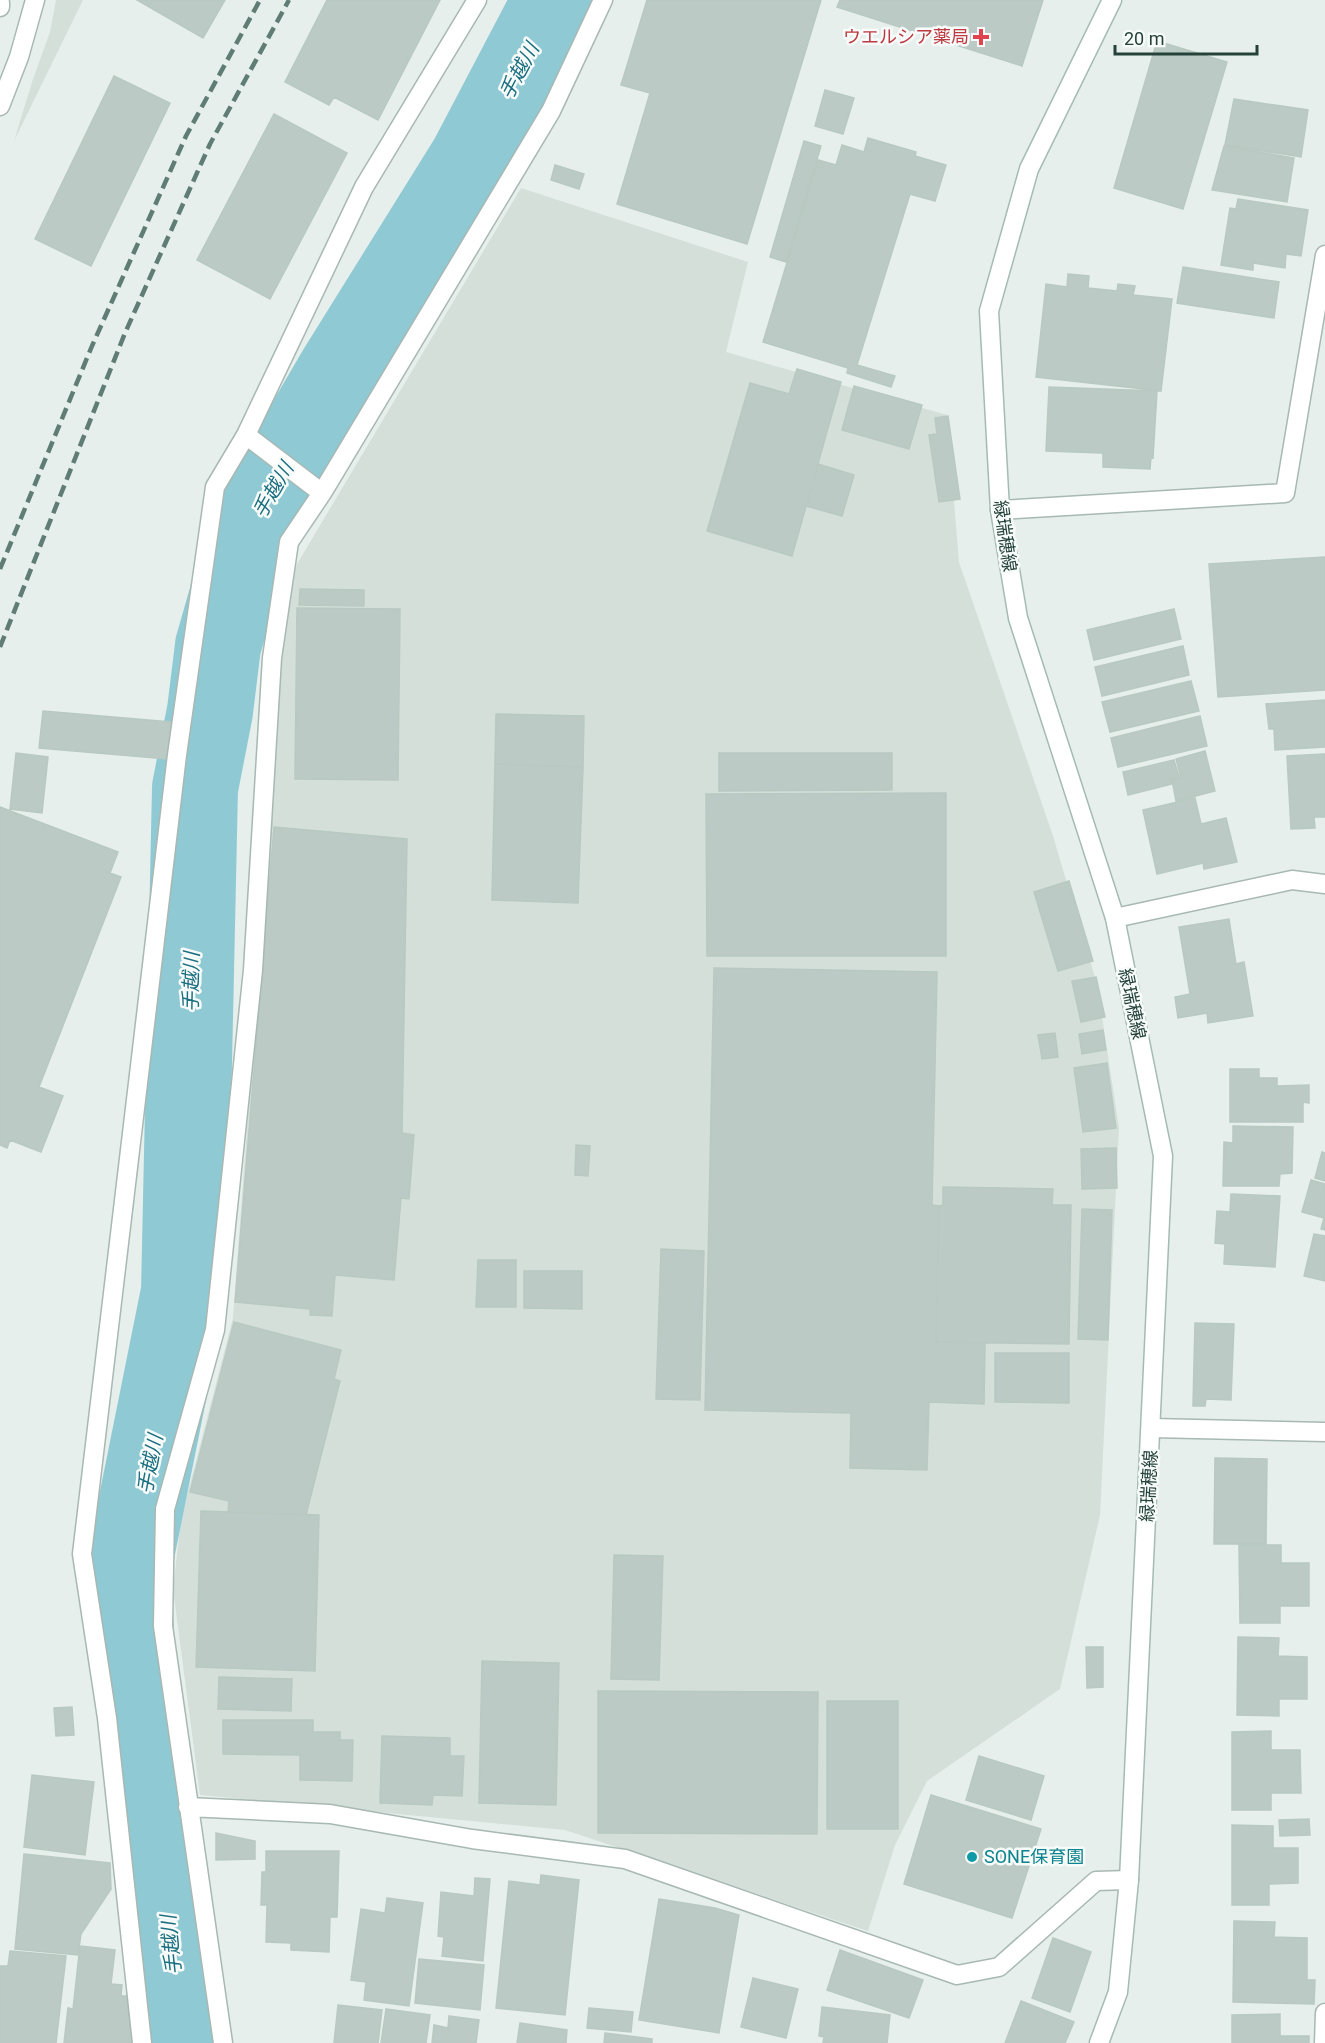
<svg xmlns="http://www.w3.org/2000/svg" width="1325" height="2043" viewBox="0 0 1325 2043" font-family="Roboto,'Noto Sans JP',sans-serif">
  <rect width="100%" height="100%" fill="#e6efeb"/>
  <path fill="#d4dfda" d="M56,0H83L14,141L33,79L50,32Z
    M521,188L748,262L726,352L947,415L959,562L1053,836L1097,984L1119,1128L1100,1515L1060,1689L927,1781L895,1845L868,1931L565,1830L200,1795L173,1589L181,1519L233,1318L286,602L297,564Z"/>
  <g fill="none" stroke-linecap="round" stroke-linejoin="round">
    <path stroke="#8ec9d4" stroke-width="86" d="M181,2043L156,1815L132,1653L128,1570L184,1292L195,788L210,711L218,646L255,517L340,372L472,160L556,0"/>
  </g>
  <path fill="#bbcac4" stroke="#b8c9c2" stroke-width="1.5" d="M137,0H225L203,38Z
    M327,0H440L378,120L334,97L329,105L285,82Z
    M647,0H821L747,244L617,204L650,93L621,85Z
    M840,0H1043L1022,66L837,7Z
    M1157,41L1227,62L1183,209L1114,188Z
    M114,76L170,103L91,266L35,239Z
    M825,90L854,98L843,134L815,126Z
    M1234,99L1308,110L1301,157L1225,145Z
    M274,114L347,153L270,299L197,260Z
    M868,138L916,152L915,156L946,165L935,201L910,194L857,365L895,376L891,387L847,373L848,368L763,342L818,160L836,165L842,145L864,152Z
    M804,141L821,146L786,262L770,257Z
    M1224,146L1294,158L1287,202L1212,190Z
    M555,165L584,174L579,189L551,180Z
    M1238,199L1308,210L1301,256L1286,254L1285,268L1253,263V270L1221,265L1230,208L1236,209Z
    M1183,267L1279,282L1274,318L1177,303Z
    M1068,274L1089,276L1088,288L1117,291L1118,284L1135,286L1133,295L1172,299L1161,391L1036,377L1046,284L1067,287Z
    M797,369L841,382L792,556L707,531L750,383L789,394Z
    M854,386L922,405L909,449L842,430Z
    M1049,387L1157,391L1153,458L1151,457L1150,469L1103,467V453L1046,451Z
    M948,416L960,499L939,502L929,435L937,434L935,418Z
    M818,464L854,475L842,516L806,506Z
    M1325,557V690L1218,697L1209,564Z
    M300,589L364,590V606L299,605Z
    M297,608L400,609L398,780L295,779Z
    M1174,609L1181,639L1094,660L1087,630Z
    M1183,646L1189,675L1102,696L1095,667Z
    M1191,681L1199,711L1110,732L1102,702Z
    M1325,700V747L1275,750L1274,729H1269L1266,704Z
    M43,711L171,722L167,759L39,748Z
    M496,714L584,716L583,767L495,764Z
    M1200,716L1207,746L1118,767L1111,738Z
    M1205,751L1215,791L1176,801L1172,780L1181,778L1176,759Z
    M16,753L48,757L42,813L10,809Z
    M719,753H892V790L719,791Z
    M1325,754V817H1314L1315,828L1291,829L1287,756Z
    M1174,760L1179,777L1171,779L1172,784L1128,795L1123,772Z
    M495,764L583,767L578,903L492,900Z
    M946,793V956H707L706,794Z
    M1195,798L1201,824L1226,818L1237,862L1204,869L1203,863L1157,874L1143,810Z
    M0,807L118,852L110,873L121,877L39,1087L63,1096L41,1152L10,1140L7,1148L0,1145Z
    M274,827L407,839L402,1133L414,1135L409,1199L401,1198L394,1280L335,1275L332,1316L310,1315V1309L235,1302Z
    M1069,881L1093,961L1058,971L1034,892Z
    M1229,919L1236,964L1244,962L1253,1016L1208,1023L1207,1013L1178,1018L1175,997L1190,994L1179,927Z
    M714,968L937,972L932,1205L939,1206L936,1342L985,1343L984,1404L929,1402L927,1470L850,1468L851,1413L705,1410Z
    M1096,977L1105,1017L1081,1022L1072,981Z
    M1103,1030L1106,1050L1082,1054L1079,1034Z
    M1055,1033L1058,1057L1042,1059L1038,1035Z
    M1107,1063L1116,1128L1083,1132L1074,1068Z
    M1230,1069H1259V1078H1277V1086L1309,1085V1103L1303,1102V1122H1230Z
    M1233,1126L1293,1127L1292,1173L1280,1174L1279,1186H1223L1224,1142L1233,1143Z
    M576,1145L590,1146L588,1176L575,1175Z
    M1116,1148L1117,1188L1082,1189L1081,1149Z
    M1322,1152L1325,1153V1181L1315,1178Z
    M1311,1180L1325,1184V1230L1321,1229L1324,1218L1302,1212Z
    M943,1187L1053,1189L1052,1205H1071L1069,1344L936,1342L939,1206L943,1205Z
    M1231,1194L1280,1196L1275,1267L1224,1264L1225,1244L1215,1243L1217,1211L1230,1212Z
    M1082,1209L1112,1210L1108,1340L1078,1339Z
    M1314,1234L1325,1236V1281L1304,1276Z
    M661,1249L704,1251L700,1400L656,1399Z
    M478,1260H516V1307H476Z
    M524,1271H582V1309L524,1308Z
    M234,1322L341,1350L334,1379L340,1381L306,1515L228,1512L229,1501L190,1492Z
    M1195,1323L1234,1324L1231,1400L1206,1399L1205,1406H1193Z
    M995,1353H1069V1403L995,1402Z
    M1215,1458L1267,1459L1266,1544H1214Z
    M201,1511L319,1515L315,1671L196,1667Z
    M1239,1545H1281V1563H1309V1606H1280V1623H1240Z
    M614,1555L663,1556L659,1680L611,1679Z
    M1238,1637L1279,1638L1278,1656L1307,1657V1699H1279V1716L1237,1715Z
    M1086,1647H1103V1687L1087,1688Z
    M482,1661L559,1663L556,1805L479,1803Z
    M219,1677L292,1679L291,1711L218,1709Z
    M598,1691L818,1692L817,1834L598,1833Z
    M827,1701H898V1829H827Z
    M72,1707L74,1735L56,1736L54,1708Z
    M223,1720H313V1732H340V1740H353L352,1781L300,1780V1755L223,1754Z
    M1271,1731V1750H1300L1301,1793H1271V1810H1232V1732Z
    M382,1736L450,1738V1756H464L462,1796L433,1795L432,1805L380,1803Z
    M979,1756L1044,1776L1031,1820L966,1800Z
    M32,1775L94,1782L85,1855L24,1847Z
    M931,1795L1041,1829L1012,1918L904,1884Z
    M1309,1819L1310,1835L1280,1836L1279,1820Z
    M1232,1825L1273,1826V1848H1298V1883L1269,1884V1905H1232Z
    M216,1833L255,1841V1859L216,1860Z
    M266,1851H339L337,1917H330L329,1952L291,1950V1943L266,1942L267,1905H261L262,1872H266Z
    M24,1854L110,1863L111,1889L81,1934L78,1955L15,1949Z
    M541,1875L579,1880L565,2015L496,2008L509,1881L540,1885Z
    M475,1878L490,1879L483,1961L442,1956L444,1937L438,1936L441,1892L474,1896Z
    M387,1898L423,1903L409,2006L364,2000L366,1982L351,1980L361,1909L385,1913Z
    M659,1899L715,1908L739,1915L719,2033L639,2020Z
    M1234,1921L1275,1922L1274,1937L1307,1938V1980H1315L1314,2004L1233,2002Z
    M1053,1938L1091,1952L1070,2012L1032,1998Z
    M80,1946L115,1950L111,1984L122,1985L121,1996H129L135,2043H64L68,2008L73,2009Z
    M840,1950L923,1980L909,2018L827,1990Z
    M10,1951L66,1956L56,2043H0V1966H8Z
    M419,1959L484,1965L480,2010L415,2003Z
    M753,1978L798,1989L786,2038L741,2027Z
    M1021,2001L1074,2022L1065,2043H1005Z
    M338,2005L382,2010L378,2043H334Z
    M822,2007L890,2015L887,2043H823L824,2037L819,2036Z
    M589,2008L633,2012L631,2032L587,2028Z
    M386,2009L430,2015L426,2043H381Z
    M1280,2014V2036H1309V2043H1232V2015Z
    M449,2016L479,2020L476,2043H432L434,2025L448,2028Z
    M520,2023L567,2030L566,2043H517Z
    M605,2033L652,2039V2043H604Z"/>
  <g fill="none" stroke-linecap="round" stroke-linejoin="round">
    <defs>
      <path id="lane" d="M0,3V7
        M0,106L19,57L35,0
        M246,435L322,493
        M188,1807L330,1814L472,1839L625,1859L957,1975L999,1967L1096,1881L1129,1880
        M142,2043L107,1718L82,1554L177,755L215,487L246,435L364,187L477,0
        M223,2043L163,1626L165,1509L215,1330L253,970L272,658L289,542L322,493L551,111L603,0"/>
      <path id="street" d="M1000,510L1285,493L1325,255
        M1115,918L1292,880L1325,884
        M1152,1428L1325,1432
        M1324,2043L1325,2013"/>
      <path id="secondary" d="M1099,2043L1118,1992L1129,1880L1163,1156L1115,918L1018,618L1000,510L989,311L1029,169L1112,0"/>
    </defs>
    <use href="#lane" stroke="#a8b8b2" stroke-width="21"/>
    <use href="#street" stroke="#a8b8b2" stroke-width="21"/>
    <use href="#secondary" stroke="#a4bbb3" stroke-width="21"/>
    <use href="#lane" stroke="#fff" stroke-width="18"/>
    <use href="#street" stroke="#fff" stroke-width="18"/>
    <use href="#secondary" stroke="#fff" stroke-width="18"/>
    <path stroke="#5f7d75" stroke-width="4.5" stroke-dasharray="12 6" stroke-linecap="butt" d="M0,569L92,346L186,136L260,0
      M0,647L125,333L210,144L289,0"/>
  </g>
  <path fill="#e0444e" stroke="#f7fbf9" stroke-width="2" d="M978 28h6v6h6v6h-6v6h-6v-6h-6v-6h6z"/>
  <circle fill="#0f9aa8" stroke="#f7fbf9" stroke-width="2" cx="972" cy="1857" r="6"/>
  <g text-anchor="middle" stroke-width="5" stroke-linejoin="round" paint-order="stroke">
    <g font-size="18" fill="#be3a42" stroke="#f7fbf9" text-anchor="end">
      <text x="969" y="43">ウエルシア薬局</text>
    </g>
    <g font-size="18" fill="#24423a" stroke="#f7fbf9">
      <text transform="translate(1005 536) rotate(82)" y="6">緑瑞穂線</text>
      <text transform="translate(1132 1004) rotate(78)" y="6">緑瑞穂線</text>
      <text transform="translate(1149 1486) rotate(-87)" y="6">緑瑞穂線</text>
    </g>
    <g font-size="18" fill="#0d838f" stroke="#f7fbf9" text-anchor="start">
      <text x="984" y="1863">SONE保育園</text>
    </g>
    <g font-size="20" font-style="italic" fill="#1c6f80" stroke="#f7fbf9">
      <text transform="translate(519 71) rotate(-62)" y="7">手越川</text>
      <text transform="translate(273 490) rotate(-60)" y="7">手越川</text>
      <text transform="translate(191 982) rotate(-89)" y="7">手越川</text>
      <text transform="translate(150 1464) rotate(-79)" y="7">手越川</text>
      <text transform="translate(171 1945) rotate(-96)" y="7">手越川</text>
    </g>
  </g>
  <path d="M1115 45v9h142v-9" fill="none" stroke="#24423a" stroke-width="3"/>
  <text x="1124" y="45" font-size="18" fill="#24423a" stroke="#f7fbf9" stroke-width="4.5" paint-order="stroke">20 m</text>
</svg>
